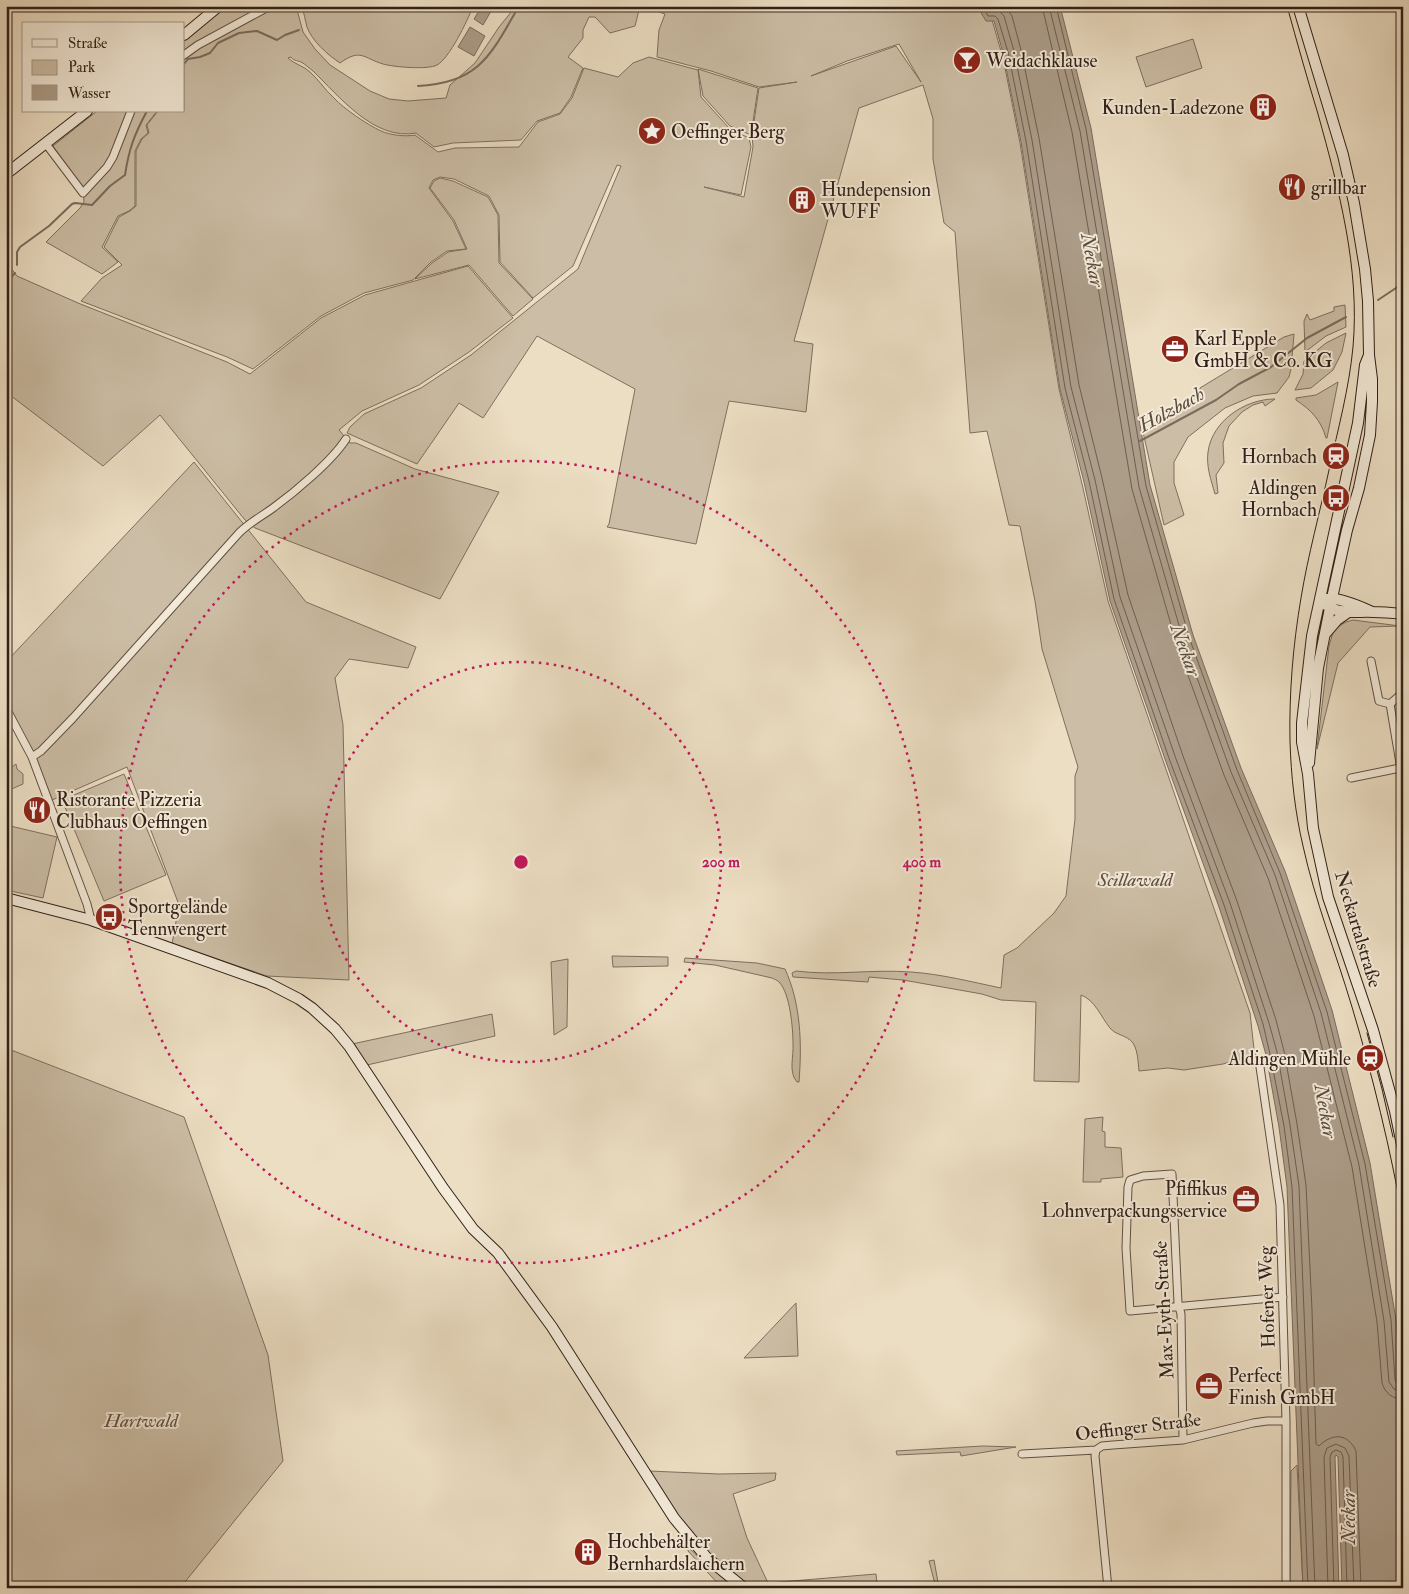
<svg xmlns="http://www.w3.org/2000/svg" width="1409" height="1594" viewBox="0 0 1409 1594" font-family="'IM FELL Double Pica',serif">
  <rect width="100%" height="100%" fill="#ecdec3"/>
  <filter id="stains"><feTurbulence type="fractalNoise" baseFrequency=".004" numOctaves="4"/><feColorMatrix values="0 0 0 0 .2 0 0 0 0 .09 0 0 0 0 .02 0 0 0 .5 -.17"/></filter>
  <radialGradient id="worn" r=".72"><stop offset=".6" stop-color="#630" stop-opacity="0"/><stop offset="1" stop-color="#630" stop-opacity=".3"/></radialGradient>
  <path fill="#ccbea6" stroke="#7e6f5f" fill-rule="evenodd" d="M224,6H296L303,32L315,49L330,65L370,91L389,99L408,101L446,98L450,85L475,63L499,27L516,6H640L635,26L610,33L595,17H589L583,30V38L568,57L583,68L571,97L560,113L537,121L521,140L453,143L434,147L416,133C374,141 339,96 313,71C309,68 305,64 301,62C296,60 294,61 291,57L288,58C294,64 304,66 310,72C319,80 325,90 334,98C344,109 368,125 381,131C390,135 405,137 415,135L438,152L455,148L519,147L538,122L560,114L572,98L584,68L618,77L633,63L649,57L698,70L701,97L730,129L749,138L751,147L741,195L704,187L744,197L753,147L752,135L759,88L797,82L759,87L711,71L657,57L659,30L665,14L642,6H988L1003,58L1020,143L1059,389L1083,488L1108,601L1250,1013L1254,1049L1256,1056L1240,1059L1223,1064L1184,1070L1168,1068L1139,1071C1138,1062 1138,1051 1133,1043C1127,1035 1115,1035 1110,1028C1101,1017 1095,1000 1081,995L1079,1082L1034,1081L1036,1002L1001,1000L982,994L903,980L869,977L868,982L793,977L792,973L796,971C834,976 872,969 911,972C941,974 972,982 1001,988L1004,955L1017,948L1054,913L1066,896L1075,819V776L1078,767L1042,649L1035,601L1020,526L1009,525L987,431L970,433L955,232L944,223L933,159V119L923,85L859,108L794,341L813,344L806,412L729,401L696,544L607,527L609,524L635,389L537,336L483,418L459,403L417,464L347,433L350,427L364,414L421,388L471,355L578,269L621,166L617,165L573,266L533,298L500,262L499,215L489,196L454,179L440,177L433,180L429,188L453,221L466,249L447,251L431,262L413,280L364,293L321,316L253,369L227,357L81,301L102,278L122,265L104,247L119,217L130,211L136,206V151L142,139L149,133L147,125L158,111H184V40ZM899,44L921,82L896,46L811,76L847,61Z
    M302,6H473C468,20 449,59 437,65C428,70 393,67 383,64C363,58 361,48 340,63C328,55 312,41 307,27C305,20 304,13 302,6Z
    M1193,39L1202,68L1146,87L1136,57Z
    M698,69L758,88L751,135L730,126L703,96Z
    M97,111H157L146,125L148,133L141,139L135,151V206L129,211L118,216L102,247L118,262L102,274L46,242L80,208L84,202L83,188L53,146Z
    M440,178L453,181L488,197L498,215L499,263L533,299L513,316L469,265L415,279L432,263L448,252L467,249L454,220L430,188L434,181Z
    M6,262L17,276L78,303L227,362L250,374L321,318L365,295L468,266L513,318L469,352L419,385L362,411L339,430L350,443H356L415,469L499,492L440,599L255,528L245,520L160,415L103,466L6,392Z
    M1345,305L1346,327L1326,336L1305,352L1304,321L1307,314L1310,320L1334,311V307Z
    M1346,333L1342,352L1333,370L1311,388L1295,390L1303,374L1304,361L1326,343Z
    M1294,334L1291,369L1289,377L1277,393L1253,396L1225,408L1188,437L1174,462V483L1184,515L1164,525L1143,432L1157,423L1200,392V388L1284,337Z
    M1338,382L1327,438H1326C1321,420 1311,410 1296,400V398L1316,395Z
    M1275,399L1265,406L1263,402L1253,405L1242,412L1229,426L1223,443L1224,463L1216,475L1218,493L1215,494C1211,480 1206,466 1208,452C1212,421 1245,399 1275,399Z
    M194,462L306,602L416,647L408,668L349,659L335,678L343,725L349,980L267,976L172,944L179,905L127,767L52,800L33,751L6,703V662Z
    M1353,620L1400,626L1370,627L1338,663L1317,749L1329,646L1334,629L1346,622Z
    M16,764L17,769L23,774V784L7,791L6,771Z
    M124,774L166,875L104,901L62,800Z
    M6,825L57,837L43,898L6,890Z
    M612,956L668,957V966L613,967Z
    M685,958L757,963L785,969C801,1004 802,1044 799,1082H797C788,1072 794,1056 793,1044C793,1028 790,993 779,982C777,980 774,979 772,978L715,965L684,962Z
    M568,959L567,1027L554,1035L551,962Z
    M492,1014L495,1036L367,1065L352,1044Z
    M6,1048L184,1117L268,1355L283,1461L180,1588H6Z
    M1103,1117L1102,1131L1105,1132V1147L1121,1148L1123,1177L1101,1179V1182H1083L1085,1119Z
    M796,1303L798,1356L744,1358Z
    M983,1446L1016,1447L961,1456L960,1452L897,1455L896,1451Z
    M1297,1465L1303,1588H1290L1291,1471Z
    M649,1471L719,1474L776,1473L775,1480L733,1494L747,1538L768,1583L876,1574L877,1583L858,1586V1588H751L707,1553L674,1510Z
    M688,1547L706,1564L736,1588H722L688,1551Z
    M934,1560L939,1588H936L929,1561Z"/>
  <path fill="#ac9d89" stroke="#7b6b5c" d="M482,6H494L483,25L474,19Z
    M977,6H1060L1091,128L1150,485L1193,635L1241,768L1285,871L1332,1010L1370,1163L1396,1320L1403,1411V1588H1342L1338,1457L1336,1455L1335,1457L1339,1588H1303L1287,1187L1279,1127L1266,1055L1258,1026L1219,907L1166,762L1110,601L1084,482L1060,389L1021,142L1003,53L994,21H986Z
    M470,27L485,36L474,56L458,47Z"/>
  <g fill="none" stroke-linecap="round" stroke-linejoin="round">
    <path stroke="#6e5e50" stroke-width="1" d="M983,6L988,16H995L998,19L1008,52L1026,141L1065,388L1089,481L1114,599L1170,761L1224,905L1263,1024L1270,1054L1284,1126L1292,1187L1308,1588
      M990,6L992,9L999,11L1004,16L1014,51L1032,140L1071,387L1095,480L1120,597L1176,759L1230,903L1269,1023L1277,1052L1290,1125L1299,1186L1315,1588
      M1005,6L1012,16L1021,50L1039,138L1079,385L1102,478L1128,595L1183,756L1237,901L1276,1020L1284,1051L1297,1124L1306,1185L1312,1310L1316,1444L1319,1446C1332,1433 1348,1433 1356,1451L1361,1588
      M1042,6L1072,132L1132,489L1176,642L1224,775L1268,878L1314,1016L1352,1167L1377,1322L1382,1383C1385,1393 1392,1399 1403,1399
      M1049,6L1080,131L1139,487L1183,639L1231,772L1275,875L1321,1013L1359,1165L1384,1321L1389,1382L1394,1389L1403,1391
      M1056,6L1086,129L1146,486L1189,637L1237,770L1280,873L1327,1012L1365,1164L1391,1320L1395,1380L1398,1384L1403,1385
      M1328,1588L1324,1457L1327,1448L1336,1444L1345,1448L1349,1456L1354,1588
      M1334,1588L1330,1457L1332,1452L1336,1450L1341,1452L1343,1457L1347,1588"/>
    <path stroke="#7b6b5c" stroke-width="2" d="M184,64L188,59L200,57L210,53L218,43L239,33L257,31L277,40L285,35L299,30
      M418,86C480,83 491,54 519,6
      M17,265V252L20,247L49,226L72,204L75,203L92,205L110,186L125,175C129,149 134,135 147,111
      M6,283L15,273
      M1378,300L1396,288L1403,281
      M1140,441L1216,400L1239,384L1271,367L1307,338L1346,317"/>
    <defs>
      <path id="minor" d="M6,7L7,6
        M184,55L198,45L270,6
        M46,144L83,193L107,167L113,157L131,111
        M1371,661L1379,701L1390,704
        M1403,696L1398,697L1390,704L1403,781
        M6,708L32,757L87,904L91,920
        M32,757L41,751L73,718L239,533C249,523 262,516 273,508C295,492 332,461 346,439
        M1351,778L1400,768
        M1260,1067L1280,1205L1286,1421V1588
        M1183,1440L1181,1314L1178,1303L1172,1174L1143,1176L1130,1180L1128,1187L1126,1248L1130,1311C1181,1306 1232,1302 1283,1297
        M1096,1450L1095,1456L1108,1588
        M1022,1454L1096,1450L1102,1446L1113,1445L1183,1440L1253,1423L1267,1421H1286"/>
      <path id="secondary" d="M1298,6L1343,155L1354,203L1365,269L1368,301L1369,355L1372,379V402L1370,435L1359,488L1347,530L1332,598L1318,668L1309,763
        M184,35L219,6
        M6,174L87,111
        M1369,355L1365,365L1358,423L1312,636L1302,723V742L1308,774L1313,828L1328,897L1373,1030L1395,1111L1403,1150
        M1327,599C1339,597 1359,606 1370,611
        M1326,605C1340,615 1357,611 1374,612C1383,612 1393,613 1403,614
        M1325,634L1337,620L1347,613
        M6,898L91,920L268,983L299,999L312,1008L335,1029L349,1046L443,1188L473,1229L498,1253L552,1327L674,1518L707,1558L744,1588"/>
    </defs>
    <use href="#minor" stroke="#605043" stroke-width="9"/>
    <use href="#secondary" stroke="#312018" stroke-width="12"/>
    <use href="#minor" stroke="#f3ead8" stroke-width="7"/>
    <use href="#secondary" stroke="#f3ead8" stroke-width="10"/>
    <path stroke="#312018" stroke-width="1" d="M1287,6C1297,42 1307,78 1318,114C1339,190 1360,268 1353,347C1349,389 1338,429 1329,470C1320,512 1308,555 1301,598C1293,645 1289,693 1290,741C1291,776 1295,812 1303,846C1315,901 1336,953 1352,1007C1373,1077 1390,1148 1403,1219
      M1367,1033L1382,1089L1393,1137"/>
  </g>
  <g fill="none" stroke="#c2185b" stroke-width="2.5" stroke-dasharray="2.5 5">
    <circle cx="521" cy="862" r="200"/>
    <circle cx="521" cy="862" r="401"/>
  </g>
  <defs>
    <symbol id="bar-disc" viewBox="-11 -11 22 22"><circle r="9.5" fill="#8f2418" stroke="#f3ead8"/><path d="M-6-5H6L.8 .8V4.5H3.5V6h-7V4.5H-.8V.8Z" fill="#fff"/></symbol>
    <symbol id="building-disc" viewBox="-11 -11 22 22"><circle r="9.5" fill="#8f2418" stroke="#f3ead8"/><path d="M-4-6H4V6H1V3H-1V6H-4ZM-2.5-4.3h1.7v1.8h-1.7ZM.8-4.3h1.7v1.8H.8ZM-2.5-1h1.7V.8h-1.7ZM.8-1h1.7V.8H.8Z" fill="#fff"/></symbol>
    <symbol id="sight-disc" viewBox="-11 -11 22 22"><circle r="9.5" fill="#8f2418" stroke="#f3ead8"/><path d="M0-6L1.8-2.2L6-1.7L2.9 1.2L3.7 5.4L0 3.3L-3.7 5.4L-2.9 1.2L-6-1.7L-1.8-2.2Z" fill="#fff"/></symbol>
    <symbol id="restaurant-disc" viewBox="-11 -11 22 22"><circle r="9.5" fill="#8f2418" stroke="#f3ead8"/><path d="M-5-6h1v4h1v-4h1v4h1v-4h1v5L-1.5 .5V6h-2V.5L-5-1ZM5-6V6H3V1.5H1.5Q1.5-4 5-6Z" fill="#fff"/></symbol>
    <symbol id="office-disc" viewBox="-11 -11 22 22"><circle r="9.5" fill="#8f2418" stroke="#f3ead8"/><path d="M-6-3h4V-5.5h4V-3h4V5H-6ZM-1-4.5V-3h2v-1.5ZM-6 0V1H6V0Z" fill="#fff"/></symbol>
    <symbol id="station-disc" viewBox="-11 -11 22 22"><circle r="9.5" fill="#8f2418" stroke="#f3ead8"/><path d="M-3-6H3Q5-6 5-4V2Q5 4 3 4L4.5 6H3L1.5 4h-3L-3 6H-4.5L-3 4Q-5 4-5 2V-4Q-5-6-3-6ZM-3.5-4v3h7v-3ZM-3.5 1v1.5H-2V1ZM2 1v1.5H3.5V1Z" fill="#fff"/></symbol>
    <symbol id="bus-disc" viewBox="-11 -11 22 22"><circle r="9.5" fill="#8f2418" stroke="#f3ead8"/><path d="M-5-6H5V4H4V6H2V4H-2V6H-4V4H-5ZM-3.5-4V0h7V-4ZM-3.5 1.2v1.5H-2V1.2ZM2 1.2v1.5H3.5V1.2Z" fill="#fff"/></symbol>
  </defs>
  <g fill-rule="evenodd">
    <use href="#bar-disc" x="951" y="44" width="32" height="32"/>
    <use href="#building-disc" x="1247" y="91" width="32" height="32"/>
    <use href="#sight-disc" x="636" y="115" width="32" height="32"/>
    <use href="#restaurant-disc" x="1276" y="171" width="32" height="32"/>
    <use href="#building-disc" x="786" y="184" width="32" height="32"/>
    <use href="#office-disc" x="1159" y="333" width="32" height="32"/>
    <use href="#station-disc" x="1320" y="440" width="32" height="32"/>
    <use href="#bus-disc" x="1320" y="482" width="32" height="32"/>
    <use href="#restaurant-disc" x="21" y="794" width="32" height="32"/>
    <use href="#bus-disc" x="93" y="901" width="32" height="32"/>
    <use href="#station-disc" x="1354" y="1042" width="32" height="32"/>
    <use href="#office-disc" x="1230" y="1183" width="32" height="32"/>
    <use href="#office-disc" x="1193" y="1370" width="32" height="32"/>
    <use href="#building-disc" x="572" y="1536" width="32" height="32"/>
  </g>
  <g text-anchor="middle" stroke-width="4" stroke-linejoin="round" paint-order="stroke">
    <g font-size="19" fill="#312018" stroke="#f3ead8" text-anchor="start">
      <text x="986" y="67">Weidachklause</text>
      <text x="1244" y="114" text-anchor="end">Kunden-Ladezone</text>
      <text x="671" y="138">Oeffinger Berg</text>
      <text x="1311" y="194">grillbar</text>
      <text x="821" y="196">Hundepension<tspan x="821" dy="22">WUFF</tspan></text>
      <text x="1194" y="345">Karl Epple<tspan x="1194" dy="22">GmbH &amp; Co. KG</tspan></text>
      <text x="1317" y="463" text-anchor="end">Hornbach</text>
      <text x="1317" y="494" text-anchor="end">Aldingen<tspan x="1317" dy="22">Hornbach</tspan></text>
      <text x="56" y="806">Ristorante Pizzeria<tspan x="56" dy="22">Clubhaus Oeffingen</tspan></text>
      <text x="128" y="913">Sportgelände<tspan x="128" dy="22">Tennwengert</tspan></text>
      <text x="1351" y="1065" text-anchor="end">Aldingen Mühle</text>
      <text x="1227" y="1195" text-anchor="end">Pfiffikus<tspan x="1227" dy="22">Lohnverpackungsservice</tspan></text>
      <text x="1228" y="1382">Perfect<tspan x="1228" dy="22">Finish GmbH</tspan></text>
      <text x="607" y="1548">Hochbehälter<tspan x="607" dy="22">Bernhardslaichern</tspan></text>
    </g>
    <g font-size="19" font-style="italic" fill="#604f43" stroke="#f3ead8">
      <text x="1135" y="886">Scillawald</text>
      <text x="141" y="1427">Hartwald</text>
    </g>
    <g font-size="19" fill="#312018" stroke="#f3ead8">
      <text transform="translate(1359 929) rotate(73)" y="7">Neckartalstraße</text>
      <text transform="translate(1266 1297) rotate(-92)" y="7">Hofener Weg</text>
      <text transform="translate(1163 1310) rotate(-93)" y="7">Max-Eyth-Straße</text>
      <text transform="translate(1138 1426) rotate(-7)" y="7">Oeffinger Straße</text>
    </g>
    <g font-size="20" font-style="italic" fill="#5c4c40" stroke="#f3ead8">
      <text transform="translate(1093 260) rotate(79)" y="7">Neckar</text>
      <text transform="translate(1171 409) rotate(-29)" y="7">Holzbach</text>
      <text transform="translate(1186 650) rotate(70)" y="7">Neckar</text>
      <text transform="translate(1326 1111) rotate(80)" y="7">Neckar</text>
      <text transform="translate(1348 1517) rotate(-90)" y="7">Neckar</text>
    </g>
  </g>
  <circle cx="521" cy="862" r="8" fill="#c2185b" stroke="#f3ead8" stroke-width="2.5"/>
  <g font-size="15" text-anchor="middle" font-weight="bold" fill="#c2185b" stroke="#f3ead8" stroke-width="4" stroke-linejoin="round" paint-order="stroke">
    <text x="721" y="867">200 m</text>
    <text x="922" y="867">400 m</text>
  </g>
  <rect width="1409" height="1594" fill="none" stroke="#ecdec3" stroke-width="25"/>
  <rect x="8" y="8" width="1394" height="1579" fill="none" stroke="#312018" stroke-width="2.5"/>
  <rect x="12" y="12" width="1384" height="1569" fill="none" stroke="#312018"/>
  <rect x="22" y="22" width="162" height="90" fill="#f3ead8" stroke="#a5998b"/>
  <rect x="32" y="39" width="25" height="8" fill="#f3ead8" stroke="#a5998b"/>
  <text x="68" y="48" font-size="15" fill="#312018">Straße</text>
  <rect x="32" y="60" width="25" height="15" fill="#ccbea6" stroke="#a5998b"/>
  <text x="68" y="72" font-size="15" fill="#312018">Park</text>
  <rect x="32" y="85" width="25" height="15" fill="#ac9d89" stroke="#a5998b"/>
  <text x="68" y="98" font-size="15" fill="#312018">Wasser</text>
  <rect width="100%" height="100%" filter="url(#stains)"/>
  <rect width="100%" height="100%" fill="url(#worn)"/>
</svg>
